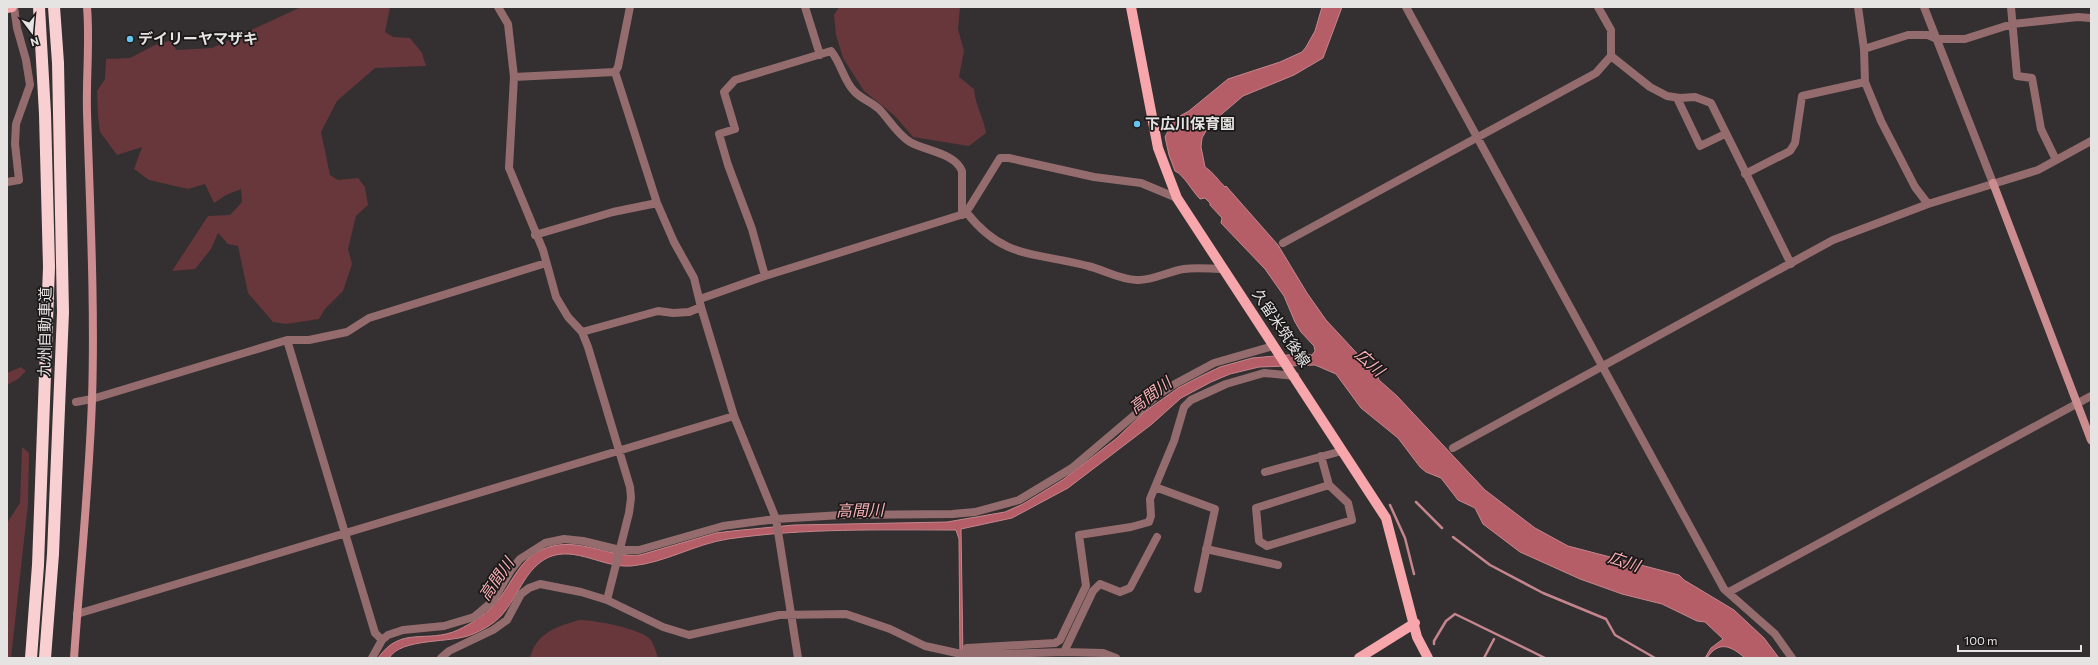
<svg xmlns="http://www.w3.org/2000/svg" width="2098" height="665" viewBox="0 0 2098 665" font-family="Commissioner,'Noto Sans JP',sans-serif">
  <rect width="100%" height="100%" fill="#342f30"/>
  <path fill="#67373b" d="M301,7H390L385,32L393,37L410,38L422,53L426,66L375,68L337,101L321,132L330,175L338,180L358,178L365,187L368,205L356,216L348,249L352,264L343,291L325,309L319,319L286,324L273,322L248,293L238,246L228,244L218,233L211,249L195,269L172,271L208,216L230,215L242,202L241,189L226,195L214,203L205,184L188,189L149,180L134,169L142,147L117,155L100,132L98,116L97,91L105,79L106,59L130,58L155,45L172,40L176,50L212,48Z
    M839,7H960L958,29L964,51L959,77L974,89C975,105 984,118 986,133L969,146L913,137L895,116L864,91L843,58L836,35L834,15Z
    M21,367L26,371L18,379L7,385V373Z
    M22,447L29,453L28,504L11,658H7V523L20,503Z
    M579,620C595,620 637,628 649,638C654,643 656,652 658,658H529C532,654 532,650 534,647C544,630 562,625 579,620Z"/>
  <path fill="#b65e67" stroke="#c4868c" d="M1322,7H1342L1323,58L1294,75L1243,96L1210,124L1202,138L1201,147L1205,167C1213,172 1218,180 1225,187L1226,186L1278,245L1307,293L1326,320L1377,375L1379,380L1397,396L1485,490L1535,528L1568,546L1679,575L1684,580L1734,610L1764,638L1779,658H1745C1731,646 1719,640 1707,658H1705L1711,648L1723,639L1705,622L1697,621L1662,604L1622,594L1580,579L1520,552L1483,524L1475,508L1458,500L1441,478L1426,472L1420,467L1398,438L1361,408L1336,374L1315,365L1259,367L1230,374L1211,382L1181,398L1152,424L1068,488L1012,518L961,529L963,658H960L959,539L956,530C881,530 804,528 728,539C695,544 665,563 631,566C603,568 576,546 549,557C526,568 520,592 505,611C497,622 485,629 473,634C451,644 402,637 389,658H378C401,625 427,644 458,630C470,624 484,616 493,606C514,584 518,554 553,546C583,539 611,558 640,555L716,533L732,531L794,525L947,522L1005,512L1023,504L1064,479L1117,438L1143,413L1178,388L1201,376L1220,367L1252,358L1299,354L1312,355L1315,351L1314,346L1301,332L1295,322L1284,296L1265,269L1221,223L1222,218L1210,205V203L1205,198L1200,199C1192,191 1184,175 1175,171L1169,155L1165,137L1172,123L1178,117L1189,111L1228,79L1280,62L1302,52L1306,47L1315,31Z"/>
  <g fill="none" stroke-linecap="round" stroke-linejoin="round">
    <path stroke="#c4868c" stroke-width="2.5" d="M1416,502L1442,528
      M1390,505L1405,538L1414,574
      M1453,537L1490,565L1543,593L1606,619L1615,635L1655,658
      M1434,644V641L1446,621L1455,614L1545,658
      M1484,658L1494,639"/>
    <path stroke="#946c6e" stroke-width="8" d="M498,7L508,24L514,77L509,168L543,250L556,297L568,317L582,332L588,347L630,487L631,498L629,513L607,600
      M805,7L820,55
      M1406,7L1724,589L1775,634L1792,658
      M1858,7L1864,49L1865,82L1881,121L1915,187L1928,204
      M1924,7L1993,183
      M2011,7L2017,76L2032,78L2041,129L2056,160
      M1864,49L1908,35H1928L1937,39H1965L2012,24L2078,17L2091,18
      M1611,56L1650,87L1667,96L1680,98L1695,97L1711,103L1791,264
      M615,72L657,203L674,242L694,278L701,307L734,416L776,519L798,658
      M615,72L618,67L630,7
      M514,77L615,72
      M1677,98L1700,146L1725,134
      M1745,174L1790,151L1795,143L1802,96L1865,82
      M7,182L19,180L15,144L16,124L30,85L26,60L17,28L14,7
      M969,208L1000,158H1009L1094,177L1141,183L1177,198
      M535,235L613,212L657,203
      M1283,243L1596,73L1611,56V30L1598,7
      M765,276L752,229L728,165L719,134L735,129L724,92L735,80L831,51C841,63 844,81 854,91C861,99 872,102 879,109C889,119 897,134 910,142C926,151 955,153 962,171V215
      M700,299L765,276L967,213C1004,260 1036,252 1088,266C1105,270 1118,279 1137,280C1152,281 1169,271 1184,269C1197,267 1211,269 1223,269
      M582,332L658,311L673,313L689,312L701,307
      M287,340L375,633L382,640
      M76,402L92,399L287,340H309L347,332L369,318L546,263
      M1453,448L1833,240L1928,204L2038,170L2091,141
      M1321,456L1329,485L1348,503L1352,520L1267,546L1259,541L1256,508L1329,485
      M1265,472L1342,451
      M1155,487L1215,509L1198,589
      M1206,549L1278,565
      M1729,592L2091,396
      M77,614L734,416
      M1064,652L1093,591L1100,584L1120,592L1130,588L1157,537
      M372,658L382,640L388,635L403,630L444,626L474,617L493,601L511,570L520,559L545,543L564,539L583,541L620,550H639L723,526L776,519L842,515L952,514L975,512L1019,500L1072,468L1158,395L1175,384L1214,363L1273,346
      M441,658L449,651L493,630L507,620L521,594L529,588L540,584L581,592L607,600L663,627L689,635L779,615L846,614L890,629L925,646L966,655L1064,652L1103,653L1116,658
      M969,658L967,648L1055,643L1060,640L1086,586L1079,535L1131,527L1149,522L1151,516L1150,499L1174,441L1184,407L1191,400L1226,384L1264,373L1295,376"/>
    <path stroke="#cc8d91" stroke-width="8" d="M1993,183L2091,440
      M74,658C80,572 89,486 92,400C95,304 90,208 87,112C86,77 90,42 87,7"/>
    <path stroke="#f7a6ab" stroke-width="10" d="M1131,7L1158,148L1177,198L1386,518L1417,637L1428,658
      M7,8L12,7
      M1359,658L1415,623"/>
    <path stroke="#f8d0d2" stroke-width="12" d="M31,658L38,565L49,267L45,114L39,7
      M45,658L53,554L63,312L58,63L54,7"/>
  </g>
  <g fill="#66c4ef" stroke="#1a1818" stroke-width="1.5">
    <circle cx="130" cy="39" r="4"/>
    <circle cx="1137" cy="124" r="4"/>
  </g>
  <g text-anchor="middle" stroke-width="3.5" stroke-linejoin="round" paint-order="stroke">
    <g font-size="15" font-weight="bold" fill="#e6e3e3" stroke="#1a1818" text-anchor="start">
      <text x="138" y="44">デイリーヤマザキ</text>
      <text x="1145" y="129">下広川保育園</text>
    </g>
    <g font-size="15" fill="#e6e3e3" stroke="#1a1818">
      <text transform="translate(1281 328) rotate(56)" y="5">久留米筑後線</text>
      <text transform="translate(45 332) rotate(-89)" y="5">九州自動車道</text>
    </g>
    <g font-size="16" font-style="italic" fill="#f8afb4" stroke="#1a1818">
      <text transform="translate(1370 362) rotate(42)" y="6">広川</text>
      <text transform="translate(1150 395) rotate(-37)" y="6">高間川</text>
      <text transform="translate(860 510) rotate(-1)" y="6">高間川</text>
      <text transform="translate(1624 561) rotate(18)" y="6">広川</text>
      <text transform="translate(496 579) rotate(-55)" y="6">高間川</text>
    </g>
  </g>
  <rect width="2098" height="665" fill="none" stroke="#e6e3e3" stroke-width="16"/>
  <g transform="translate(32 32) rotate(164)" stroke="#1a1818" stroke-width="3" paint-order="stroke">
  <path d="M0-3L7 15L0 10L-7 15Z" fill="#e6e3e3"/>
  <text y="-6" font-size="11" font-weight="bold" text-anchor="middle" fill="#e6e3e3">N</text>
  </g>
  <path d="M1958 645v6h123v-6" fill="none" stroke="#e6e3e3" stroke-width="2"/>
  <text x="1964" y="645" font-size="12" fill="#e6e3e3" stroke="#1a1818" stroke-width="3" paint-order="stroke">100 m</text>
</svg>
